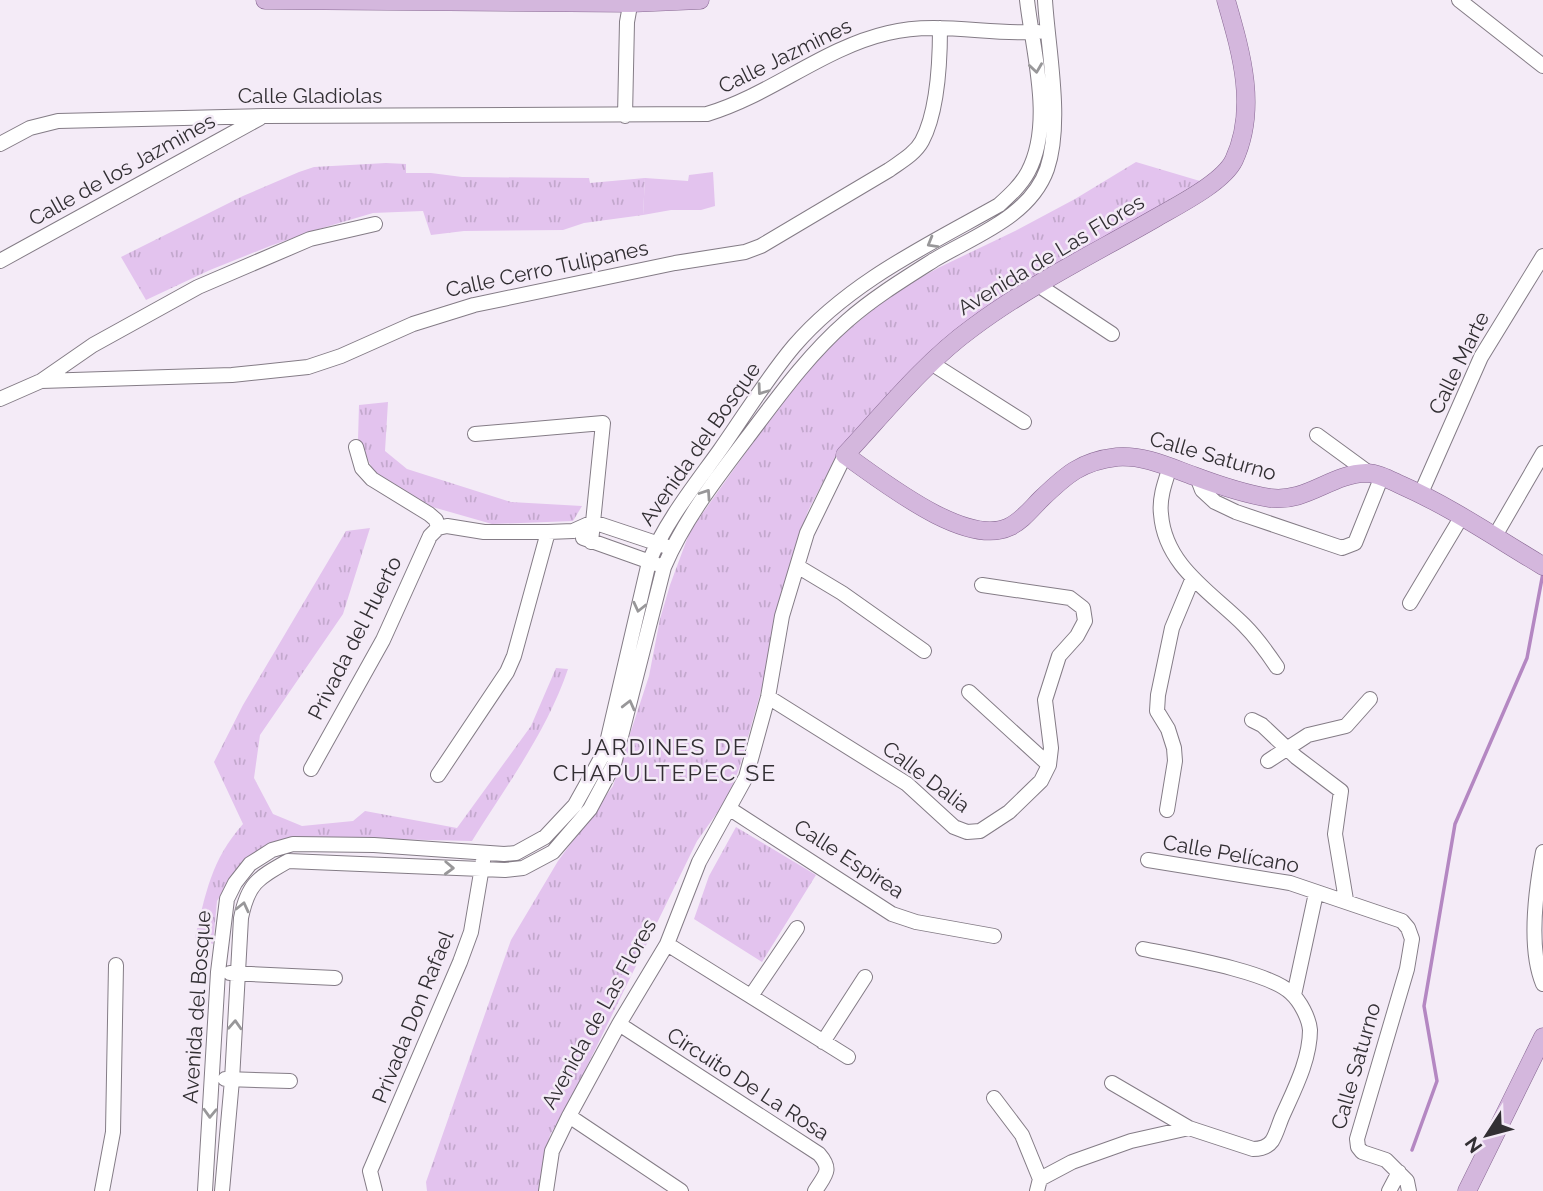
<svg xmlns="http://www.w3.org/2000/svg" width="1543" height="1191" viewBox="0 0 1543 1191" font-family="Raleway,sans-serif">
  <defs>
    <pattern id="grass-tufts" width="24" height="20" patternUnits="userSpaceOnUse" patternTransform="scale(1.75)"><rect width="24" height="20" fill="#e3c3ee"/><path d="M3 7l-1-3M5 7V3M7 7l1-3M15 17l-1-3M17 17v-4M19 17l1-3" fill="none" stroke="#c3a8cd"/></pattern>
  </defs>
  <rect width="100%" height="100%" fill="#f4ebf7"/>
  <path fill="url(#grass-tufts)" d="M1136,162L1200,181L966,321L905,378L840,449L808,511L793,554L767,670L739,769L727,799L697,841L570,1101L550,1135L541,1174V1191H427L426,1182L511,940L558,861L613,786L649,676L660,619L670,585L690,531L766,424L807,371L839,338L894,292L940,267L1015,231L1075,199Z
    M386,163L406,164V173H431L462,177L589,178L590,183L645,178L643,215L584,223L563,230L464,231L431,235L423,211L373,213L319,229L270,246L210,270L146,300L121,257L243,196L299,172L314,167Z
    M388,402L385,451L407,469L511,502L582,506L573,521L492,524L422,504L379,482L358,440L359,405Z
    M370,528L343,614L260,735L254,778L273,814L302,826L353,821L365,811L457,828L531,726L556,668L568,669C547,731 507,785 472,841L294,837L265,845L236,873L217,901L213,944L195,938C206,893 211,860 243,824L214,762L243,705L346,531Z
    M736,827L816,875L762,962L694,919L709,876Z"/>
  <path fill="#e3c3ee" d="M713,172L715,206L701,210H671L643,215L645,178L688,181L689,175Z"/>
  <g fill="none" stroke-linecap="round" stroke-linejoin="round">
    <path stroke="#b487c2" stroke-width="3.5" d="M1412,1150L1437,1081L1424,1006L1455,824L1527,658L1543,573"/>
    <defs>
      <path id="minor" d="M1459,0L1543,66
        M625,116L627,22L631,0
        M0,144L30,128L58,121L264,116L707,114C771,95 823,48 888,33C938,21 988,35 1038,32
        M0,261L260,118
        M1038,285L1112,334
        M931,363L1024,422
        M41,381L232,375L308,367L341,356L413,324L474,305L675,263L745,252L761,246L889,170C900,162 915,154 922,141C938,111 940,62 940,28
        M0,399L41,381L93,345L198,287L310,239L375,224
        M475,434L603,423L591,542
        M1317,435L1369,473
        M356,447L362,468L372,479L429,514L436,520L438,528
        M1170,467C1165,482 1159,498 1161,514C1165,566 1211,592 1244,625C1257,638 1267,652 1277,667
        M1197,477L1202,490L1215,502L1236,512L1342,548L1355,543L1382,476
        M1421,493L1481,357L1543,256
        M1495,536L1543,453
        M583,538L656,564
        M797,566L842,593L924,651
        M1410,603L1462,516
        M969,692L1049,765
        M768,697L907,784L954,827L967,832L980,831L1009,812L1041,781L1049,765L1051,748L1045,700L1059,656L1077,636L1085,621L1083,608L1070,598L982,585
        M1252,720L1262,725L1296,757L1341,791L1335,834L1346,900
        M1268,761L1308,735L1346,726L1370,699
        M311,769L383,640L430,536L438,528L447,526L484,532H548L573,531L593,522L665,546
        M438,775L507,672L514,656L548,532
        M730,809L892,914L916,922L994,936
        M1167,810L1175,761L1174,748L1168,729L1157,711L1158,695L1172,628L1192,580
        M1543,852C1536,889 1528,948 1543,984
        M1148,860L1290,883L1402,921L1408,928L1412,939L1407,969L1357,1139L1358,1147L1362,1152L1386,1160L1407,1181L1409,1191
        M667,944L848,1057
        M230,973L335,978
        M1294,995L1316,893
        M751,996L797,928
        M619,1024L819,1154C833,1170 825,1175 815,1191
        M823,1042L865,977
        M225,1079L290,1081
        M1112,1083L1189,1128
        M994,1098L1022,1135L1040,1179
        M569,1116L681,1191
        M102,1191L113,1132L116,965
        M205,1191L218,972L227,899L235,883L250,864L272,850L293,844L374,845L504,854L516,853L545,837L575,805L605,751L649,562C665,522 695,485 720,450C744,416 767,378 794,346C849,282 928,245 999,205C1010,195 1021,185 1028,172C1054,123 1033,53 1027,0
        M222,1191L232,1080L241,918C248,883 258,878 288,861L505,870L523,868L553,852L590,809L614,764L664,567C684,520 716,479 747,438C778,397 808,355 847,321C873,298 904,279 934,260C974,236 1030,217 1047,169C1063,122 1048,50 1045,0
        M375,1191L370,1171L460,962L471,932L483,861
        M546,1191L552,1151L569,1116L619,1024L667,944L699,862L746,777L768,697L782,616L807,533L845,455
        M1037,1191L1040,1179L1072,1162L1131,1141L1189,1128L1253,1149C1260,1149 1267,1148 1272,1141C1276,1135 1279,1124 1282,1117C1294,1090 1310,1060 1310,1030C1309,1018 1300,1001 1291,993C1268,971 1177,956 1143,949
        M1389,1191L1399,1172"/>
      <path id="major" d="M265,0L631,3L700,0
        M1226,0C1241,52 1258,108 1234,160C1223,183 1176,206 1154,219C1093,254 1028,286 972,328C924,363 885,412 845,455C880,479 965,548 1009,527C1022,521 1031,509 1041,499C1066,475 1081,461 1117,457C1144,455 1169,467 1194,476C1218,485 1245,494 1270,498C1306,503 1331,474 1366,473C1378,473 1390,480 1401,485C1451,507 1496,538 1543,566
        M1467,1191L1543,1037"/>
    </defs>
    <use href="#minor" stroke="#847c86" stroke-width="16"/>
    <use href="#major" stroke="#886893" stroke-width="19"/>
    <use href="#minor" stroke="#fff" stroke-width="14"/>
    <use href="#major" stroke="#d4b7dd" stroke-width="18"/>
  </g>
  <defs><path id="oneway-chevron" d="M-2-3.5L2.5 0L-2 3.5" fill="none" stroke-width="1.6" stroke-linecap="round" stroke-linejoin="round" transform="scale(1.75)"/></defs>
  <g stroke="#989799">
    <use href="#oneway-chevron" transform="translate(1036 68) rotate(82)"/>
    <use href="#oneway-chevron" transform="translate(932 243) rotate(150)"/>
    <use href="#oneway-chevron" transform="translate(762 390) rotate(126)"/>
    <use href="#oneway-chevron" transform="translate(706 494) rotate(-56)"/>
    <use href="#oneway-chevron" transform="translate(639 607) rotate(103)"/>
    <use href="#oneway-chevron" transform="translate(629 705) rotate(-76)"/>
    <use href="#oneway-chevron" transform="translate(449 868) rotate(2)"/>
    <use href="#oneway-chevron" transform="translate(243 907) rotate(-77)"/>
    <use href="#oneway-chevron" transform="translate(235 1025) rotate(-87)"/>
    <use href="#oneway-chevron" transform="translate(210 1113) rotate(92)"/>
  </g>
  <g text-anchor="middle" stroke-width="5" stroke-linejoin="round" paint-order="stroke">
    <g font-size="21" fill="#322f33" stroke="#f4ebf7">
      <text transform="translate(785 56) rotate(-26)" y="7">Calle Jazmines</text>
      <text x="310" y="103">Calle Gladiolas</text>
      <text transform="translate(122 170) rotate(-29)" y="7">Calle de los Jazmines</text>
      <text transform="translate(1051 255) rotate(-31)" y="7">Avenida de Las Flores</text>
      <text transform="translate(547 269) rotate(-12)" y="7">Calle Cerro Tulipanes</text>
      <text transform="translate(1459 363) rotate(-64)" y="7">Calle Marte</text>
      <text transform="translate(700 444) rotate(-55)" y="7">Avenida del Bosque</text>
      <text transform="translate(1213 456) rotate(16)" y="7">Calle Saturno</text>
      <text transform="translate(355 638) rotate(-63)" y="7">Privada del Huerto</text>
      <text transform="translate(926 777) rotate(37)" y="7">Calle Dalia</text>
      <text transform="translate(1231 854) rotate(10)" y="7">Calle Pelícano</text>
      <text transform="translate(849 859) rotate(33)" y="7">Calle Espirea</text>
      <text transform="translate(197 1007) rotate(-86)" y="7">Avenida del Bosque</text>
      <text transform="translate(599 1014) rotate(-61)" y="7">Avenida de Las Flores</text>
      <text transform="translate(413 1017) rotate(-68)" y="7">Privada Don Rafael</text>
      <text transform="translate(1356 1066) rotate(-74)" y="7">Calle Saturno</text>
      <text transform="translate(748 1084) rotate(33)" y="7">Circuito De La Rosa</text>
    </g>
    <g font-size="23" letter-spacing="2" fill="#322f33" stroke="#f4ebf7">
      <text x="665" y="755">JARDINES DE<tspan x="665" dy="26">CHAPULTEPEC SE</tspan></text>
    </g>
  </g>
  <g transform="translate(1487 1135) rotate(234)" stroke="#f4ebf7" stroke-width="5" paint-order="stroke">
  <path d="M0-5L12 26L0 18L-12 26Z" fill="#322f33"/>
  <text y="-10" font-size="19" font-weight="bold" text-anchor="middle" fill="#322f33">N</text>
  </g>
</svg>
